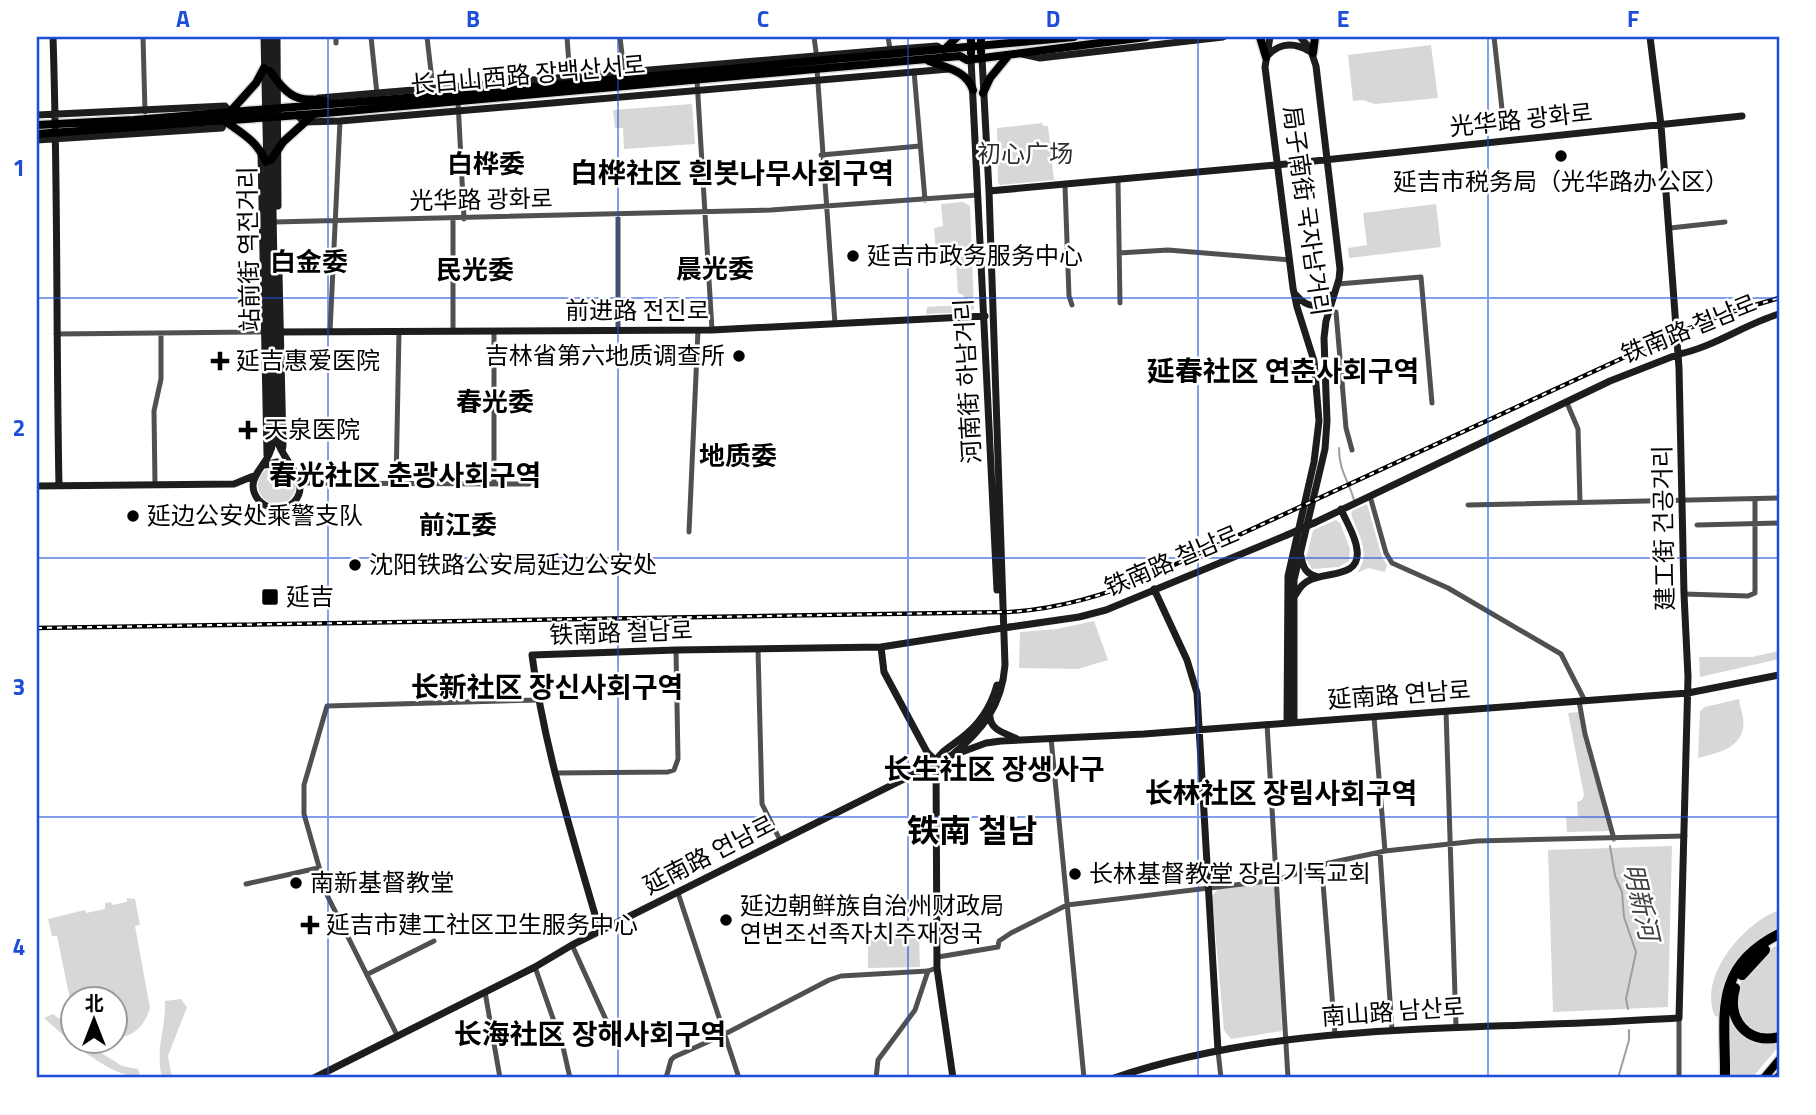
<svg xmlns="http://www.w3.org/2000/svg" width="1816" height="1115" viewBox="0 0 1816 1115" font-family="'Titillium Web','Noto Sans SC','Noto Sans KR',sans-serif">
  <rect width="100%" height="100%" fill="#fff"/>
  <path fill="#d7d7d7" d="M1431,45L1438,98L1375,104L1363,100L1353,101L1348,55Z
    M692,104L695,144L624,149L623,128H615L613,110Z
    M1042,123L1043,126H1048L1054,180L1000,185L998,183L997,128Z
    M963,202L970,206L974,309L968,312L926,314L927,307L959,305L962,308L967,305L963,295L958,293L956,264L937,265L934,228L943,226L941,204Z
    M1436,204L1441,247L1349,258L1348,248L1367,245L1363,213Z
    M258 485a19 19 0 1 1 38 0a19 19 0 1 1-38 0Z
    M1367,504L1382,557L1387,565L1385,572L1368,568L1357,573C1372,552 1358,535 1351,514L1352,511Z
    M1336,520L1340,523L1350,549L1349,561L1339,567L1312,569L1306,559L1313,530Z
    M1094,621L1108,660L1078,669L1019,668L1020,632L1057,629Z
    M1779,651V659L1700,677L1699,657H1752Z
    M1739,699C1740,708 1745,719 1743,728C1740,749 1714,754 1698,758L1700,711L1705,707Z
    M1579,712L1584,741L1610,831L1567,832L1566,817H1578L1577,802L1582,800L1584,795L1568,713Z
    M1672,846L1668,1007L1553,1012L1548,850Z
    M1271,883L1276,888L1282,1031L1231,1039L1224,1030L1212,896L1218,889Z
    M127,898L135,899L140,925L135,926L150,1008C145,1025 134,1037 116,1038V1000H74L73,1014L57,936H52L48,919L85,910L86,913L105,909V903L111,902L112,905L127,902Z
    M1779,910V927C1740,946 1724,975 1719,1017L1715,1016C1697,978 1743,923 1779,910Z
    M919,937L920,967L868,968V939Z
    M1779,944V1034L1765,1036L1744,1027C1742,1021 1737,1013 1736,1006C1734,981 1758,955 1779,944Z
    M181,999L187,1007L168,1056L172,1078H162C155,1047 166,1030 165,1001Z
    M1729,1011L1735,1025L1779,1040V1046L1752,1078H1729Z
    M53,1014C62,1021 74,1029 74,1042H84L122,1066L138,1069L140,1074C119,1085 60,1033 44,1018Z"/>
  <g fill="none" stroke-linecap="round" stroke-linejoin="round">
    <path stroke="#9e9e9e" stroke-width="2" d="M1339,448C1339,471 1348,479 1354,500
      M1610,846L1615,876L1622,892L1624,917L1636,952L1626,999L1628,1009
      M1618,1078L1629,1040V1030"/>
    <defs>
      <path id="primary" d="M971,37V53
        M981,37V52
        M1260,37L1266,57
        M944,50L957,37
        M1313,53L1315,37
        M929,61C947,68 966,70 973,90
        M270,71C277,81 287,95 299,98C308,101 317,98 327,102
        M983,93L990,78L1008,56
        M230,112L256,83L264,68
        M225,121C243,134 257,141 266,162
        M37,125L134,120L468,93L1074,37
        M37,134L314,114L960,56L967,60L1146,37
        M271,160L283,142L314,114
        M1764,1078L1779,1060
        M1777,1078L1779,1076"/>
      <path id="highway" d="M1742,975L1765,950
        M1735,988C1726,1019 1747,1045 1779,1037
        M1725,1078C1726,1017 1711,968 1779,934"/>
    </defs>
    <use href="#primary" stroke="#dbdbdb" stroke-width="11"/>
    <use href="#highway" stroke="#dbdbdb" stroke-width="13"/>
    <path stroke="#505050" stroke-width="5" d="M143,37L145,112
      M336,37V43
      M371,37L377,94
      M427,37L433,89
      M567,37L570,79
      M620,37L624,72
      M814,37L817,59
      M888,37L890,49
      M1494,37L1502,109
      M817,69L835,324
      M914,71L925,200
      M697,80L712,330
      M458,101L464,219
      M821,155L920,146
      M1118,181L1120,303
      M1065,186L1069,296L1072,305
      M618,215V331
      M274,222L771,210L978,195
      M1670,228L1725,222
      M1119,253L1168,250L1290,260
      M1338,284L1421,277L1432,403
      M1336,312L1346,428L1352,450
      M453,331V219
      M494,331V484
      M330,332L340,121
      M56,334L266,332
      M1293,362L1314,361
      M1567,403L1578,429L1580,502
      M300,483L529,484
      M155,484L154,411L161,379V333
      M396,484L399,332
      M1370,496L1386,553L1392,563L1448,588L1561,654L1585,701
      M1468,505L1779,498
      M1697,525L1779,523
      M689,532L698,330
      M1684,594L1748,596L1755,593V499
      M758,649L762,804L780,840
      M1579,701L1585,734L1614,839
      M1446,711L1456,1027
      M1374,717L1385,851
      M1267,724L1288,1078
      M1051,738L1084,1078
      M556,773L668,772L674,770L678,759L676,650
      M1380,852L1392,1030
      M1312,868L1323,883L1335,1034
      M246,884L318,868
      M678,893L739,1078
      M572,945L617,1044
      M938,957L998,947L999,941L1011,933L1067,905L1277,880L1329,863L1385,851L1477,841L1685,836
      M535,967L563,1047L570,1078
      M368,974L434,941
      M485,992L500,1078
      M1679,1018V1078
      M398,1037L327,895L304,814V785L327,706L538,700
      M1218,1051L1221,1078
      M666,1078L671,1060L674,1057L723,1035L829,980L841,976L928,971L937,968
      M876,1078L878,1060L915,1010L928,971"/>
    <path stroke="#1d1d1d" stroke-width="7" d="M53,37C58,186 56,336 59,486
      M264,37L273,441C271,461 254,470 253,485C253,510 290,518 299,494C305,476 282,459 277,440L270,37
      M277,37L278,206
      M1270,37L1265,67L1293,288L1297,307L1314,361L1319,421L1314,462L1288,576L1287,723
      M1022,54L1040,58L1223,37
      M1267,56C1279,43 1294,42 1309,51
      M971,59L997,590
      M319,98L898,49L937,46L943,50
      M37,115L225,106L230,112
      M297,115L304,122L340,121L949,69
      M37,140L222,128L225,121
      M261,152L267,455
      M1305,162L1742,116
      M989,191L1297,163
      M279,274L283,446L282,451
      M1296,295C1308,309 1320,309 1332,295
      M275,332L712,330L985,316
      M265,465L277,462L289,465
      M37,486L234,484L256,475
      M1314,523L1610,381L1679,354C1714,347 1745,324 1779,314
      M1301,556C1303,568 1306,574 1318,577
      M1154,589L1187,660L1197,693L1218,1051
      M1294,597C1298,591 1301,584 1308,581C1324,571 1361,579 1357,550C1356,536 1346,522 1341,509
      M1010,627L1079,617L1106,610L1287,535
      M881,647L884,672L927,752L936,761L937,968L953,1078
      M990,717C991,731 1006,733 1017,739
      M1294,722V580L1325,449L1327,421L1324,338L1326,321L1339,279L1340,269L1316,66L1310,48L1300,37
      M959,753L986,743L1001,741L1144,734L1688,693L1779,675
      M936,761C942,750 950,747 960,739C978,726 991,707 997,685
      M600,932C574,841 544,749 532,655L676,650L881,647L989,630
      M314,1078L535,967L572,945L952,755C983,730 1002,705 1005,665L989,191L982,58
      M1114,1078C1255,1030 1404,1030 1551,1024C1594,1023 1636,1020 1679,1018L1688,677L1684,594L1679,368L1661,125L1650,37"/>
    <use href="#primary" stroke="#000" stroke-width="8"/>
    <use href="#highway" stroke="#000" stroke-width="10"/>
    <defs>
      <path id="rail" d="M37,628L1009,612C1058,609 1103,596 1148,577L1677,333L1728,313L1779,298"/>
    </defs>
    <use href="#rail" stroke="#000" stroke-width="4.5"/>
    <use href="#rail" stroke="#fff" stroke-width="2" stroke-dasharray="5" stroke-linecap="butt"/>
    <path stroke="#1d1d1d" stroke-width="7" d="M1287,535L1314,523
      M989,630L1010,627"/>
  </g>
  <path fill="none" stroke="#1d4ed8" stroke-width="2" stroke-opacity="0.55" d="M328,37V1078M618,37V1078M908,37V1078M1198,37V1078M1488,37V1078M37,298H1779M37,558H1779M37,817H1779"/>
  <g fill="#000" stroke="#fff" stroke-width="2.5">
    <circle cx="1561" cy="156" r="7"/>
    <circle cx="853" cy="256" r="7"/>
    <circle cx="739" cy="356" r="7"/>
    <path d="M216.5 350.5h7v7h7v7h-7v7h-7v-7h-7v-7h7z"/>
    <path d="M244.5 419.5h7v7h7v7h-7v7h-7v-7h-7v-7h7z"/>
    <circle cx="133" cy="516" r="7"/>
    <circle cx="355" cy="565" r="7"/>
    <rect x="261" y="588" width="18" height="18" rx="3.5"/>
    <circle cx="1075" cy="874" r="7"/>
    <circle cx="296" cy="883" r="7"/>
    <circle cx="726" cy="920" r="7"/>
    <path d="M306.5 914.5h7v7h7v7h-7v7h-7v-7h-7v-7h7z"/>
  </g>
  <g text-anchor="middle" stroke-width="5" stroke-linejoin="round" paint-order="stroke">
    <g font-size="24" fill="#000" stroke="#fff">
      <text transform="translate(528 75) rotate(-5)" y="8">长白山西路 장백산서로</text>
      <text transform="translate(1521 120) rotate(-6)" y="8">光华路 광화로</text>
      <text transform="translate(481 200) rotate(-1)" y="8">光华路 광화로</text>
      <text transform="translate(1306 211) rotate(82)" y="8">局子南街 국자남거리</text>
      <text transform="translate(249 249) rotate(-91)" y="8">站前街 역전거리</text>
      <text x="637" y="319">前进路 전진로</text>
      <text transform="translate(1689 329) rotate(-22)" y="8">铁南路 철남로</text>
      <text transform="translate(968 381) rotate(-93)" y="8">河南街 하남거리</text>
      <text transform="translate(1664 528) rotate(-91)" y="8">建工街 건공거리</text>
      <text transform="translate(1172 561) rotate(-23)" y="8">铁南路 철남로</text>
      <text transform="translate(621 633) rotate(-2)" y="8">铁南路 철남로</text>
      <text transform="translate(1399 695) rotate(-4)" y="8">延南路 연남로</text>
      <text transform="translate(709 855) rotate(-27)" y="8">延南路 연남로</text>
      <text transform="translate(1393 1012) rotate(-4)" y="8">南山路 남산로</text>
    </g>
    <g font-size="24" fill="#2e2e2e" stroke="#fff">
      <text x="1025" y="162">初心广场</text>
    </g>
    <g font-size="24" fill="#000" stroke="#fff" text-anchor="start">
      <text x="1561" y="190" text-anchor="middle">延吉市税务局（光华路办公区）</text>
      <text x="867" y="264">延吉市政务服务中心</text>
      <text x="725" y="364" text-anchor="end">吉林省第六地质调查所</text>
      <text x="236" y="369">延吉惠爱医院</text>
      <text x="264" y="438">天泉医院</text>
      <text x="147" y="524">延边公安处乘警支队</text>
      <text x="369" y="573">沈阳铁路公安局延边公安处</text>
      <text x="286" y="605">延吉</text>
      <text x="1089" y="882">长林基督教堂 장림기독교회</text>
      <text x="310" y="891">南新基督教堂</text>
      <text x="740" y="914">延边朝鲜族自治州财政局<tspan x="740" dy="28">연변조선족자치주재정국</tspan></text>
      <text x="326" y="933">延吉市建工社区卫生服务中心</text>
    </g>
    <g font-size="26" font-weight="bold" fill="#000" stroke="#fff">
      <text x="486" y="173">白桦委</text>
      <text x="309" y="271">白金委</text>
      <text x="715" y="278">晨光委</text>
      <text x="475" y="279">民光委</text>
      <text x="495" y="411">春光委</text>
      <text x="738" y="465">地质委</text>
      <text x="458" y="534">前江委</text>
    </g>
    <g font-size="26" font-style="italic" fill="#3f3f3f" stroke="#fff">
      <text transform="translate(1641 902) rotate(77)" y="9">明新河</text>
    </g>
    <g font-size="28" font-weight="bold" fill="#000" stroke="#fff">
      <text x="732" y="183">白桦社区 흰봇나무사회구역</text>
      <text x="1283" y="381">延春社区 연춘사회구역</text>
      <text x="405" y="485">春光社区 춘광사회구역</text>
      <text x="547" y="697">长新社区 장신사회구역</text>
      <text x="994" y="779">长生社区 장생사구</text>
      <text x="1281" y="803">长林社区 장림사회구역</text>
      <text x="590" y="1044">长海社区 장해사회구역</text>
    </g>
    <g font-size="32" font-weight="bold" fill="#000" stroke="#fff">
      <text x="972" y="842">铁南 철남</text>
    </g>
  </g>
  <rect width="1816" height="1115" fill="none" stroke="#ffffff" stroke-width="77"/>
  <g transform="translate(94 1020)"><circle r="33" fill="#ffffff" stroke="#999999" stroke-width="2"/>
  <path d="M0-5L12 26L0 18L-12 26Z" fill="#000000"/>
  <text y="-10" font-size="19" font-weight="bold" text-anchor="middle" fill="#000000">北</text>
  </g>
  <rect x="38" y="38" width="1740" height="1038" fill="none" stroke="#1d4ed8" stroke-width="2.5"/>
  <g font-size="23" text-anchor="middle" font-weight="bold" fill="#1d4ed8">
    <text x="183" y="27">A</text>
    <text x="473" y="27">B</text>
    <text x="763" y="27">C</text>
    <text x="1053" y="27">D</text>
    <text x="1343" y="27">E</text>
    <text x="1633" y="27">F</text>
    <text x="19" y="176">1</text>
    <text x="19" y="436">2</text>
    <text x="19" y="695">3</text>
    <text x="19" y="955">4</text>
  </g>
</svg>
